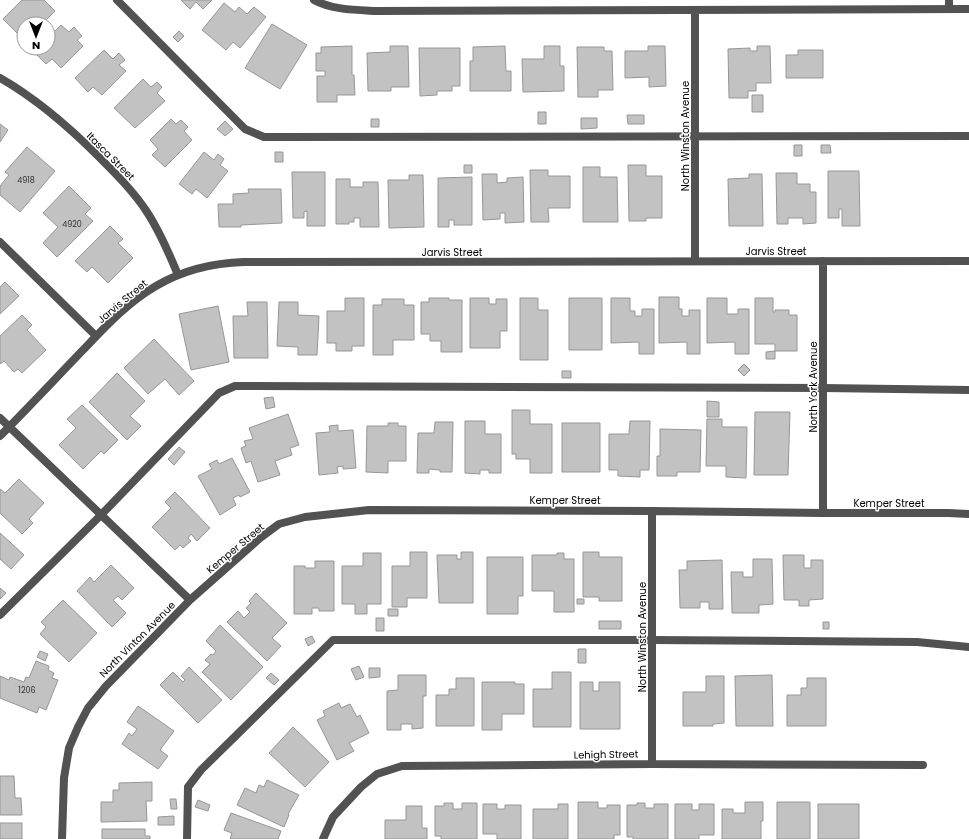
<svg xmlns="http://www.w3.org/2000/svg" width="969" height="839" viewBox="0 0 969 839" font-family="Poppins,sans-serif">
  <rect width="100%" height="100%" fill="#fff"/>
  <path fill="#c2c2c2" stroke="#969696" d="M22,0H44L55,11L42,24H24V40L3,19Z
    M181,0H212L203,9L196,2L190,9Z
    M224,3L235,12L239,7L247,14L254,7L266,17L240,48L233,42L226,50L202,30Z
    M272,24L307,45L280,89L245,68Z
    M61,25L69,32L74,27L82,36L77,40L83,46L61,68L52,59L46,64L34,52L38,48H48V38Z
    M179,31L184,36L178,42L173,37Z
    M352,46V75H354L355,95H337V102H317V76H325V71H316V53H321V47Z
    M390,46H408L409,87H391V91H368L367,53L390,52Z
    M505,46L506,71H511V91H470V61H473V47Z
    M544,46H560V66H564V91L523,92L522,59H544Z
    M648,46H665L666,86L649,87V77L625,78V51H648Z
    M757,46H770L771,83H756V91H748V98H729L728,49L750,48V51H757Z
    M577,47H604V51H612L613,90H598V97H578Z
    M419,48H460V86H452V91H437V95L420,96Z
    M104,50L113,59L119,53L125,60L119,65L126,71L102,95L93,87L88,92L75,78Z
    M798,50H823V78H786V55H798Z
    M143,79L151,87L157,82L162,87L157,93L165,101L135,128L114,108Z
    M752,95H763V112H752Z
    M538,112H546V124H538Z
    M627,115H644V124H628Z
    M581,118H597V128L581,129Z
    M171,119L176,124L181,120L188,127L184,131L192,140L165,167L152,155L158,149L150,140Z
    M371,119H379V127H371Z
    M225,121L233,129L225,136L217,129Z
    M0,124L8,130L0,142Z
    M794,145H802V156H794Z
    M821,145H830L831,153H821Z
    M27,147L55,171L20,212L0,195V186L9,175L5,172Z
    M204,152L214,160L218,154L224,159L220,165L228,171L207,198L196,189L192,194L179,184Z
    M275,152H283V162H275Z
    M464,165H472V173H464Z
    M628,165H646V176H662V218H646V221H629Z
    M583,167H600V177H617L618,222H583Z
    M530,170H548V176H570V208H548L549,222H531Z
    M828,171H859L860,226H842V209H839V218H828Z
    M292,172H325V226H307V211L304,212V218H293Z
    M776,173H797V184H810V192H816V223L803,224V218H788V224H777Z
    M482,174H497V183L507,182V178L523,177L524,222L505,223V213H500V219L483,220Z
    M749,174H762L763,226H729L728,179L749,178Z
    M409,175H423L424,227L389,228L388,180H409Z
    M472,177V225H454V220H449V227H438V178Z
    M336,179H350V187H363V182H378L379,227H360V218H354V222H349V224H336Z
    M69,186L91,208L85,214L93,221L57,257L43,243L58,227L43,213Z
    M248,189H281L282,223L241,225V227H219L218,204H233V194L249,193Z
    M110,226L123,239L118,243L133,258L108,283L92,267L87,272L75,261Z
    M5,282L19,296L0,314V287Z
    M659,297H679V309H682V316H689V310H700V354H687V342L659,343Z
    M345,298H364V346H352V351H336V343H327V311H345Z
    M429,298H449V300H462V352H441V341H430V334H421V302H429Z
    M470,298H489V304H496V299H507V331H500V348H470Z
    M520,298H538V310H548V360H520Z
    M569,298H602V350H569Z
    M611,298H630V311H635V316H642V309H654V354H639V342L611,343Z
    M707,298H727V314H738V309H749V354H735V342L707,343Z
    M755,298H773V312H775V310H789V315H797V351H775V344H755Z
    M382,299H404V305H414V340H393V355H373V305H382Z
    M247,302H267L268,358H234L233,316H248Z
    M279,302H298V315L319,316L317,355H298V347L277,346Z
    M218,306L229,362L191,370L179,314Z
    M22,315L32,325L27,330L46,350L22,373L18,369L14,372L4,361L0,364V336Z
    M154,339L194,381L179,395L165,379L148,394L124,368Z
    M775,351V359H766V352Z
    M744,364L750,370L744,376L738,370Z
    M562,371H571V378H562Z
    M117,373L145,401L130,416L141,426L127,440L89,402Z
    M273,397L275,407L266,409L264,398Z
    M707,401L719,402V417H707Z
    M82,405L118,440L104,454L101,451L83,469L59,445L76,428L67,419Z
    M512,410H530V424H552V473H530V459H516V454H512Z
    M755,412H790L788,475H754Z
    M288,414L299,445L290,448L292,455L275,461L280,475L258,482L251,461L246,463L241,448L246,446L244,441L253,439L249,428Z
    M707,419H722V427H747L746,478L726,477V466H706Z
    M465,421H485V434H501V473H489V470H480V474L465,473Z
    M630,421H650L649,470H640V477L618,476V470H609V434H629Z
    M435,422H453L452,472H440V470L429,469V473H417L418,433H434Z
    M388,423H398V426H406V461H388V473L366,472L367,426H388Z
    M562,423H600V472H562Z
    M338,425V431L353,430L356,468L343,469V466L337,467L338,473L319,475L316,433L330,432L329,426Z
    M660,429L701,430L700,472H677V476H657V456H660Z
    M179,447L185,452L174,465L168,459Z
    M232,458L250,492L240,497L239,495L233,498L236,505L220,515L198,476L212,469L209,464L217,460L219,464Z
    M19,479L44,503L29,519L33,523L22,534L0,513V489L5,493Z
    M175,492L210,528L197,541L191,534L188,538L191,541L183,548L180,545L175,550L152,527L171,508L165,502Z
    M0,533L24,555L11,569L0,559Z
    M410,552H427V598H407V607H392V566H410Z
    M461,552H473V603H439L437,555H457V559H461Z
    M583,552H599V557H622V601H599V597H583Z
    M363,553H381V604H367V614H355V604H342V566H363Z
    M557,553H564V559H574V612H554V591H532V555H557Z
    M783,555H804V568H811V560H823V599L809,600V606H799V600H784Z
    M487,557H523V596H518V614H487Z
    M753,559H772L773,604L759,605V613H732L731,572H743V577H753Z
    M722,560L723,609H709V602H700V608H680L679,570H687V561Z
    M315,561H334V611H319V608H312V614H294V566H305V568H315Z
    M111,565L134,588L122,600L118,596L113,600L126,613L112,627L77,591L90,577L94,582Z
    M0,588L6,593L0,599Z
    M256,593L287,623L272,638L281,646L267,661L227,622L238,611L244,618L250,612L246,608L251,603L249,601Z
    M577,599H584V604H577Z
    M63,600L97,633L69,662L40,634L46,627L41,622Z
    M388,609H398V616H388Z
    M376,618H384V631H376Z
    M599,621H621V629H599Z
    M823,622H829V629H823Z
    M220,625L263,667L231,700L202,672L210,664L205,660L211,654L213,655L216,651L206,641Z
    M312,636L315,642L308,646L305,639Z
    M578,649H586V663H578Z
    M40,651L48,654L45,661L37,657Z
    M36,661L49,666L48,670L54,673L52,678L58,680L46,710L39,707L37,713L0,698V676L9,680L10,677L24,682L26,677L29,678Z
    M359,666L364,677L356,680L351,669Z
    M189,667L222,700L198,723L160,685L173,672L183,682L185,680L181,676Z
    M369,668H380V677L369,678Z
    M552,672H571V727H533V689H552Z
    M271,673L279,680L274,685L266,678Z
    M398,675H426V696H423V728L412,729V724H401V730H387V691L398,690Z
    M772,675L773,726H736L735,676Z
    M706,676H724V723L713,724V726H683V692H706Z
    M456,678H474V726H436V695H449V689H456Z
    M807,678H826V726H787V695H801V688H807Z
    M482,682H515V684H524V714H502V730H482Z
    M580,682H593V691H599V682H620V729H580Z
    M339,703L341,708L350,704L357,717L360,715L369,733L349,743L354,751L337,760L317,720L325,716L323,711Z
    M138,706L174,731L160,750L168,756L158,769L122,744L129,733L132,736L137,729L127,722Z
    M293,727L329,762L305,787L269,753Z
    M0,776H14L15,798H21L22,815H0Z
    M267,780L299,795L288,814L289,815L284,827L237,805L245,788L256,793L259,785L264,787Z
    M152,782V801H146L147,821L101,822V802H113V790H119V783Z
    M170,799H176L177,809H171Z
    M198,800L210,805L208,811L195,807Z
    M578,802H598V808H607V805H620V835H614V839H578Z
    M745,802H763V821H761V839H722V809H733V813H745Z
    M777,802H810V839H777Z
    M444,803H453V809H462V803H477V839H441V836H435V806H444Z
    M637,803H645V808H654V804H668V839H633V837H627V805H637Z
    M483,804H497V809H505V805H521V839H497V834H483Z
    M558,804H568V839H533V809H558Z
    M675,804H692V810H699V804H714V835H699V839H675Z
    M818,804H859V839H818Z
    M406,806H422V828H427V839H385V820H406Z
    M231,813L281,831L278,839H230L232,833L224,830Z
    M174,816V825H158V817Z
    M0,823H22V839H0Z
    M102,829H145V836H150V839H102Z"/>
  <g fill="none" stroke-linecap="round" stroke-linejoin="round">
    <path stroke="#525252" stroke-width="8" d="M117,0L245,129L264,137L969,136
      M0,242L96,336
      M0,615L101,515L219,393L235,386L823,388L969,390
      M187,839L188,787L201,770L333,640H652L917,642L969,647"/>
    <path stroke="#525252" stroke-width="8" d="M314,0C332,10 356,10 376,11L969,9
      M949,0V9
      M695,11V261
      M0,78C37,99 69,127 99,157C116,174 134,192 147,212C160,232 169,253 178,275
      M823,261V513
      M0,418L190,600
      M0,436C28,408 55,379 83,350C105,327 128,302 156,286C183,270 213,263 244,262L969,261
      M652,764V511
      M62,839L64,778L69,748L78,727L88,708L106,686L190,600L260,538L279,524L305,517L369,510L652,511L823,513H948L969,514
      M323,839L333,817L361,787L377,774L402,766L652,764L923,765"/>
  </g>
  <g text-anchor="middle" stroke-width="3" stroke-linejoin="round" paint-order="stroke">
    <g font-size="8" fill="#303030">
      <text x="26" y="183">4918</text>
      <text x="72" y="227">4920</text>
      <text x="27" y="693">1206</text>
    </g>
    <g font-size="10" fill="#000" stroke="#fff">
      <text transform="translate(685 136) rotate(-90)" y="4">North Winston Avenue</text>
      <text transform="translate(111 156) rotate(45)" y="4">Itasca Street</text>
      <text x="776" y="255">Jarvis Street</text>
      <text x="452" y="256">Jarvis Street</text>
      <text transform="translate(122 301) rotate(-40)" y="4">Jarvis Street</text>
      <text transform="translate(813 387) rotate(-90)" y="4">North York Avenue</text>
      <text x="565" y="504">Kemper Street</text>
      <text x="889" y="507">Kemper Street</text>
      <text transform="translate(235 548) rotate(-40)" y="4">Kemper Street</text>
      <text transform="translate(642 637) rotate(-90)" y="4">North Winston Avenue</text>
      <text transform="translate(137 639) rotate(-45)" y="4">North Vinton Avenue</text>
      <text transform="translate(606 754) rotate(-1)" y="4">Lehigh Street</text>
    </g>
  </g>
  <g transform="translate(36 36) rotate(180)"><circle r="19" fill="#ffffff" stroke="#999999"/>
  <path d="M0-3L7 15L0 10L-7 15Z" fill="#000000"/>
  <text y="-6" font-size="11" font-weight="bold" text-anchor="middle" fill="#000000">N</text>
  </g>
</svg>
